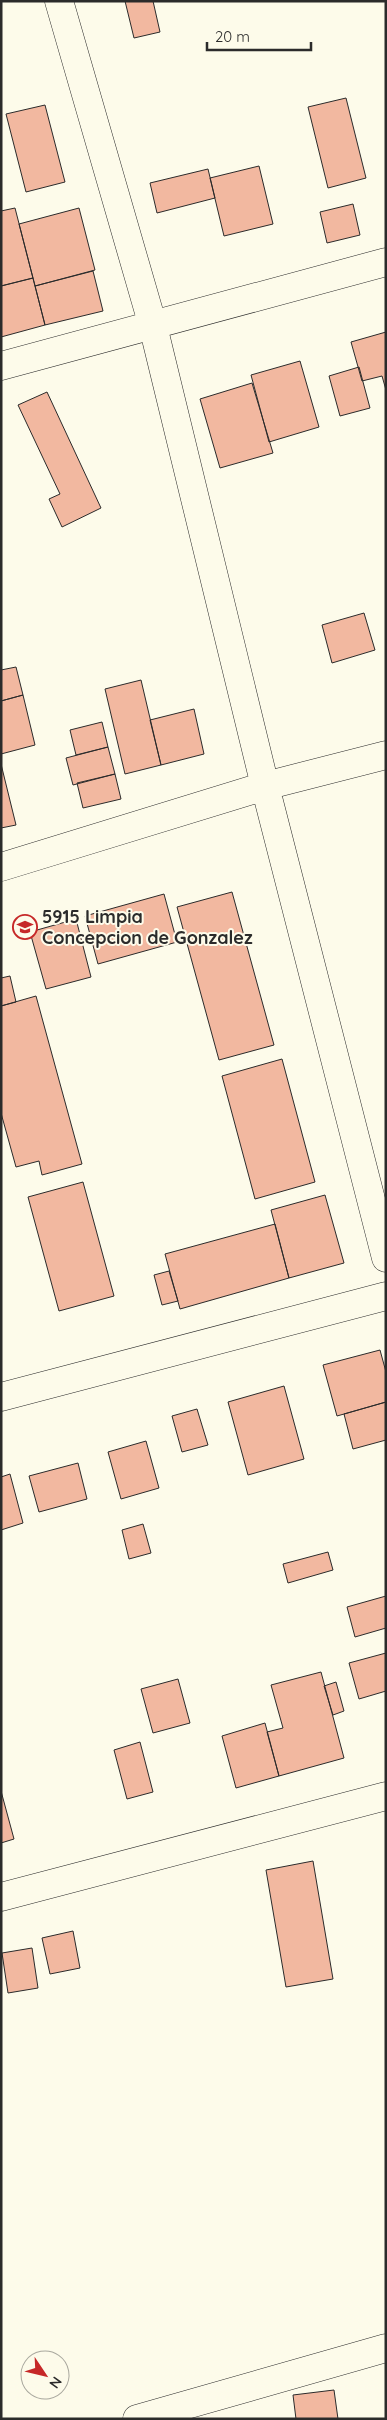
<svg xmlns="http://www.w3.org/2000/svg" width="387" height="2420" viewBox="0 0 387 2420" font-family="Quicksand,sans-serif">
  <rect width="100%" height="100%" fill="#fdfbea"/>
  <path fill="#f2b8a0" stroke="#2b2b2b" d="M125,1H153L160,32L134,38Z
    M346,98L366,178L328,188L308,107Z
    M45,105L65,182L26,192L6,114Z
    M259,166L273,224L224,236L210,178Z
    M208,169L215,198L157,213L150,183Z
    M353,204L360,235L327,243L320,212Z
    M15,208L33,278L1,286V211Z
    M79,208L95,270L35,286L19,224Z
    M93,271L103,311L45,325L35,286Z
    M33,278L45,325L1,337V286Z
    M386,332V390L382,376L362,381L351,342Z
    M300,361L319,427L269,442L251,375Z
    M359,367L370,408L340,416L329,376Z
    M252,383L273,453L220,468L200,399Z
    M47,392L101,508L62,527L49,499L60,494L18,405Z
    M364,613L375,650L332,663L322,625Z
    M16,667L23,695L1,701V670Z
    M141,680L161,765L125,774L105,689Z
    M23,695L35,745L1,754V701Z
    M194,709L204,754L161,765L150,720Z
    M102,722L108,747L76,755L70,730Z
    M108,747L115,774L73,785L66,758Z
    M1,764L16,825L1,828Z
    M115,774L121,799L83,808L77,783Z
    M232,892L274,1045L219,1060L177,907Z
    M164,894L177,942L98,964L85,916Z
    M76,919L91,977L46,989L30,932Z
    M10,976L16,1002L1,1006V978Z
    M36,996L82,1164L42,1175L39,1161L16,1167L1,1113V1006Z
    M282,1059L315,1182L255,1199L222,1076Z
    M83,1182L114,1296L59,1311L28,1197Z
    M325,1195L344,1263L289,1278L271,1210Z
    M275,1224L289,1278L180,1309L165,1254Z
    M169,1271L178,1301L162,1305L154,1275Z
    M380,1350L386,1372V1402L337,1416L323,1365Z
    M284,1386L304,1459L248,1475L228,1402Z
    M386,1402V1440L353,1449L344,1414Z
    M197,1409L208,1445L182,1452L172,1416Z
    M146,1441L159,1488L121,1499L108,1452Z
    M78,1463L87,1499L39,1512L29,1476Z
    M10,1474L23,1523L1,1530V1477Z
    M143,1524L151,1553L129,1559L122,1530Z
    M328,1552L333,1570L288,1583L283,1564Z
    M386,1596V1628L355,1637L347,1607Z
    M386,1653V1691L359,1699L349,1663Z
    M321,1672L344,1758L279,1776L267,1732L283,1728L271,1685Z
    M178,1679L190,1723L153,1733L141,1689Z
    M336,1682L344,1711L333,1715L324,1686Z
    M265,1723L279,1776L236,1788L222,1736Z
    M140,1742L153,1792L127,1799L114,1750Z
    M1,1791L14,1839L1,1843Z
    M313,1861L333,1979L286,1987L266,1870Z
    M73,1931L80,1968L50,1974L42,1938Z
    M32,1948L38,1988L8,1993L2,1953Z
    M334,2390L338,2419H296L293,2395Z"/>
  <g fill="none" stroke-linecap="round" stroke-linejoin="round">
    <defs>
      <path id="minor" d="M59,1L153,326L265,786L386,1258
        M1,366L386,262
        M1,867L265,786L386,755
        M1,1397L386,1296
        M1,1897L386,1796
        M137,2419L386,2348"/>
    </defs>
    <use href="#minor" stroke="#2b2b2b" stroke-width="29"/>
    <use href="#minor" stroke="#fdfbea" stroke-width="28"/>
  </g>
  <defs>
    <symbol id="school-ring" viewBox="-11 -11 22 22"><circle r="9.5" fill="#fdfbea" stroke="#c62828" stroke-width="1.5"/><path d="M0-5L7-2L0 1L-7-2ZM-4 1L0 2.5L4 1V4Q0 6-4 4Z" fill="#c62828"/></symbol>
  </defs>
  <g fill-rule="evenodd">
    <use href="#school-ring" x="11" y="913" width="28" height="28"/>
  </g>
  <g text-anchor="middle" stroke-width="4" stroke-linejoin="round" paint-order="stroke">
    <g font-size="18" font-weight="bold" fill="#2b2b2b" stroke="#fdfbea" text-anchor="start">
      <text x="42" y="923">5915 Limpia<tspan x="42" dy="21">Concepcion de Gonzalez</tspan></text>
    </g>
  </g>
  <rect width="387" height="2420" fill="none" stroke="#2b2b2b" stroke-width="5"/>
  <g transform="translate(45 2375) rotate(125)"><circle r="24" fill="#fdfbea" stroke="#a9a89e"/>
  <path d="M0-4L9 19L0 12L-9 19Z" fill="#c62828"/>
  <text y="-8" font-size="14" font-weight="bold" text-anchor="middle" fill="#2b2b2b">N</text>
  </g>
  <path d="M207 42v8h104v-8" fill="none" stroke="#2b2b2b" stroke-width="2.5"/>
  <text x="215" y="42" font-size="15" fill="#2b2b2b" stroke="#fdfbea" stroke-width="4" paint-order="stroke">20 m</text>
</svg>
